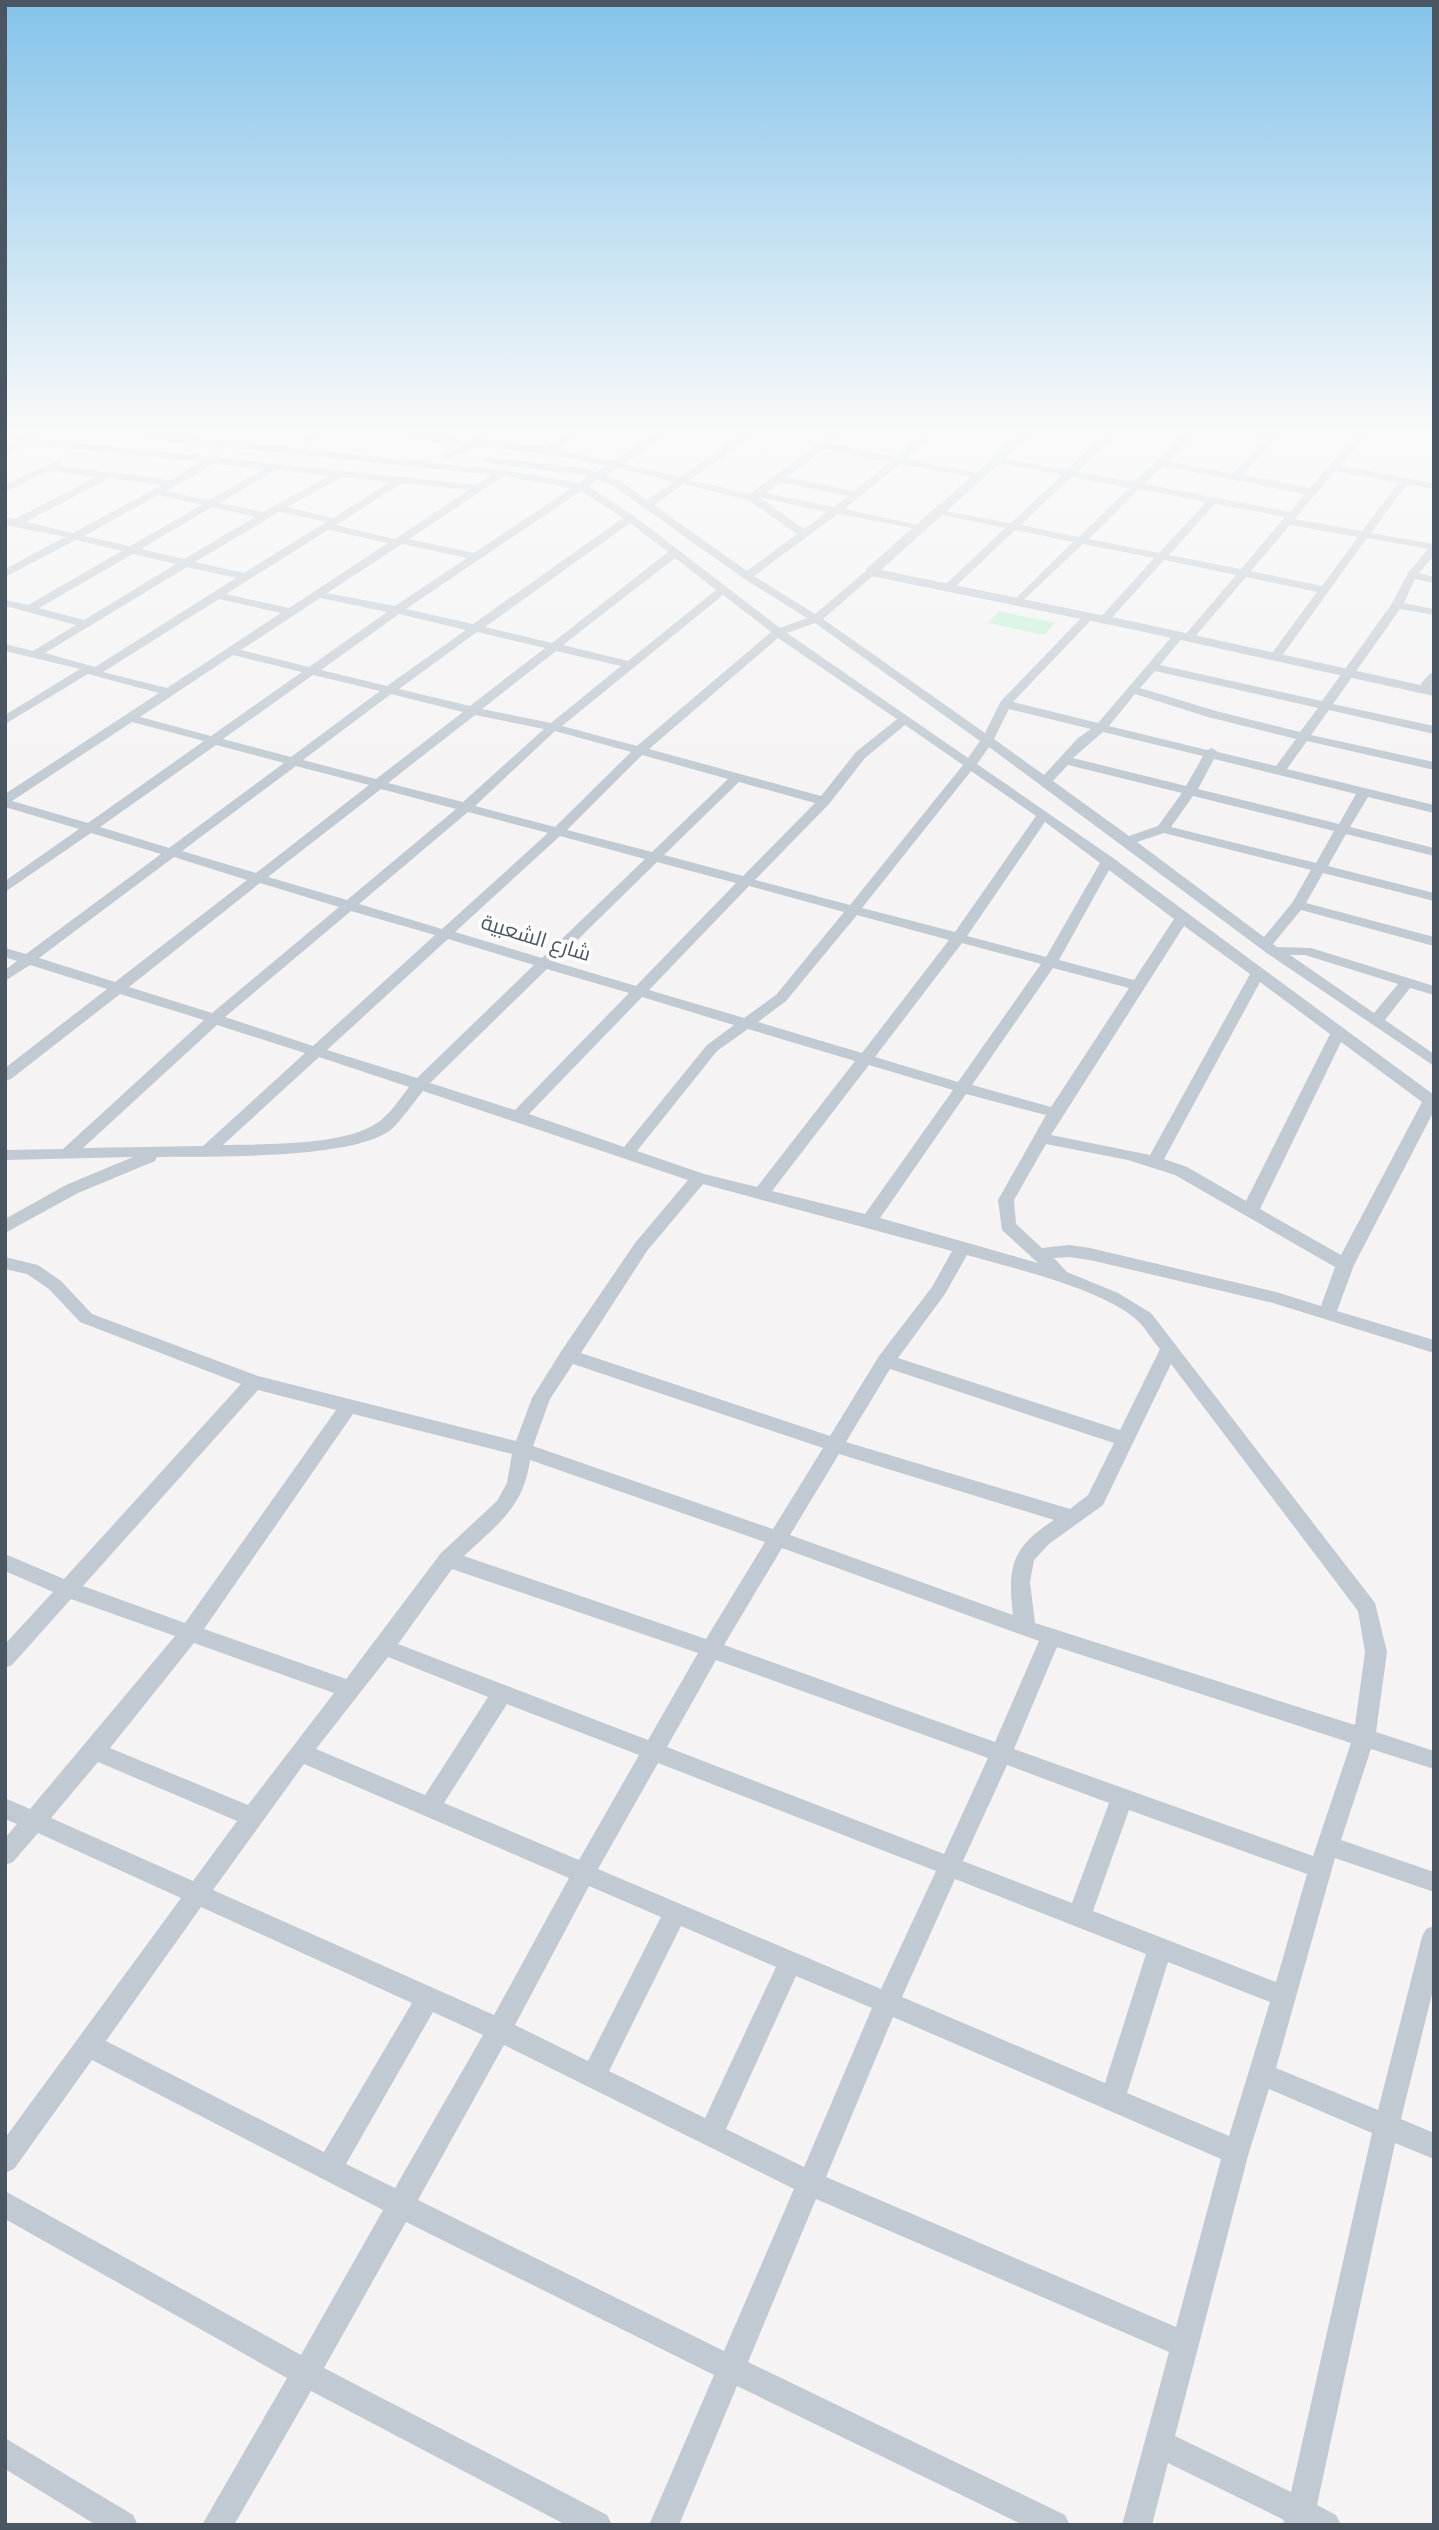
<svg xmlns="http://www.w3.org/2000/svg" width="1439" height="2530" viewBox="0 0 1439 2530" font-family="'Noto Sans',Cairo,sans-serif">
  <rect width="100%" height="100%" fill="#f5f3f3"/>
  <path fill="#c3f1d5" d="M999,611L1055,623L1044,635L988,623Z"/>
  <g fill="none" stroke-linecap="round" stroke-linejoin="round">
    <path fill="#c1cad2" fill-rule="evenodd" d="M38,430H50L35,439L210,457L216,455L221,458L477,485L492,475L92,433L87,430H121L502,470L579,483L589,476L487,463L482,460L487,457L584,468L596,472L606,466L550,454L544,457L540,453L475,446L449,460L445,459V455L463,445L358,433L353,430H385L472,440L488,430H500L483,441L547,448L575,430H587L557,450L613,461L663,430H675L623,464L680,477L749,430H761L690,480L750,494L824,439L788,430L831,435L837,430H848L830,444L896,457L929,430H940L905,459L982,474V478L900,464L844,509L922,526V530L838,514L754,576L815,614L867,570H875V574L823,619L985,733L1001,701L1085,614L1089,613L1095,616L1093,618L1013,702L1098,723L1174,634L1184,636L1236,575L1164,560L1108,622L1104,623L1098,620L1100,618L1154,558L1083,544L1018,605L1012,602L1014,600L1073,542L1015,530L952,590H944V586L1005,528L933,513V509L1011,523L1062,475L994,462V458L1067,470L1109,430H1120L1077,472L1134,482L1188,430H1199L1168,461L1233,474L1263,441L1217,430H1238L1267,436L1273,430H1283L1242,475L1310,488L1360,430H1370L1340,466L1434,483V489L1407,484L1371,533L1434,544V556L1419,573L1434,577V583L1415,579L1404,603L1434,609V615L1400,609L1333,704L1434,726V734L1329,710L1311,735L1434,762V770L1307,741L1287,769L1434,805V813L1368,797L1350,827L1434,848V856L1346,834L1328,866L1434,893V901L1323,873L1306,903L1434,937V946L1301,910L1273,944L1277,947L1311,948L1434,986V995L1410,988L1385,1020L1434,1054V1066L1268,954L989,747L977,764L1113,858L1434,1095V1111L1354,1265L1337,1311L1434,1340V1353L1273,1303L1090,1260L1069,1257L1054,1258L1067,1272L1118,1293L1151,1313L1375,1603L1387,1652L1376,1732L1434,1751V1769L1371,1749L1341,1840L1434,1872V1892L1335,1858L1276,2068L1378,2110L1422,1937L1426,1929L1434,1926V1986L1401,2119L1434,2133V2159L1395,2143L1317,2505L1336,2515L1341,2525H1283L1284,2520L1168,2463L1152,2525H1122L1169,2352L816,2199L748,2362L1065,2515L1070,2525H1023L737,2386L679,2525H649L714,2375L406,2222L324,2368L607,2515L612,2525H566L311,2391L234,2525H202L287,2378L5,2219V2191L301,2355L383,2210L92,2060L14,2169L5,2173V2138L181,1898L38,1833L13,1862L5,1865V1838L17,1824L5,1819V1798L30,1809L175,1636L71,1599L12,1665L5,1668V1644L53,1592L5,1571V1554L64,1579L241,1384L80,1322L49,1289L27,1274L5,1269V1257L38,1265L61,1281L92,1314L258,1376L516,1441L532,1398L562,1350L635,1243L688,1180L423,1091C413,1103 403,1118 392,1129C355,1160 209,1156 157,1157L155,1161L78,1193L5,1233V1219L66,1185L133,1157L5,1160V1150L63,1149L204,1020L120,994L11,1079L5,1081V1068L107,989L30,965L5,981V970L17,961L5,957V948L26,954L161,854L91,833L5,892V881L79,829L5,807V794L159,693L88,674L5,724V715L80,669L5,651V644L33,651L76,625L5,606V600L28,605L122,551L76,540L5,577V569L65,537L10,526L5,523V517L15,519L96,477L49,471L5,492V485L58,460L63,463L59,466L171,480L201,462L26,444L5,455V448L14,443L5,442V436L23,438ZM824,449L890,462L854,491L786,477ZM214,464L264,469L209,500L166,491ZM1163,466L1305,494L1290,512L1144,484ZM617,468L674,482L647,500L620,481L605,475ZM276,470L329,476L263,512L220,503ZM1335,471L1398,483L1362,531L1295,519ZM504,476L572,488L474,553L409,539ZM342,477L390,482L333,518L287,507ZM1071,477L1129,488L1079,537L1021,525ZM109,478L162,485L73,533L26,522ZM598,480L612,485L743,578L807,618L780,628L634,516L588,486ZM780,482L848,496L834,507L766,493ZM402,483L469,490L395,539L336,525ZM684,484L748,500L797,534L747,571L654,505ZM1139,489L1206,502L1159,553L1089,539ZM581,491L623,518L473,624L406,609ZM158,495L202,505L130,546L84,536ZM759,497L827,512L804,529ZM1215,504L1285,517L1241,569L1169,555ZM212,507L255,517L184,559L141,549ZM279,512L326,522L244,573L195,562ZM630,523L668,552L552,643L485,627ZM1290,525L1358,537L1322,586L1251,571ZM328,530L388,543L289,608L226,594ZM1367,538L1428,549L1408,573L1391,605L1322,701L1160,665L1182,638L1192,640L1246,577L1317,592L1269,657L1279,660ZM402,544L467,558L395,606L327,593ZM133,554L176,564L84,620L39,608ZM675,558L716,590L628,661L563,645ZM187,567L236,578L95,667L45,653ZM723,595L771,632L637,746L562,726ZM320,598L387,612L309,667L241,650ZM219,599L281,613L167,688L103,672ZM399,614L466,630L387,686L321,670ZM815,623L980,741L968,758L787,633ZM477,632L545,648L470,706L399,689ZM778,638L897,719L856,752L821,796L649,749ZM556,651L621,666L551,723L482,709ZM233,655L302,672L211,736L140,717ZM1155,671L1318,708L1300,732L1216,711L1140,688ZM313,675L380,691L291,757L223,739ZM391,694L463,712L376,779L303,760ZM1135,694L1208,717L1296,739L1276,766L1218,752L1212,748L1207,750L1109,726ZM1009,709L1091,729L1078,738L1044,775L994,739ZM475,715L544,729L463,802L388,783ZM132,722L204,741L88,823L12,801ZM905,725L963,765L850,905L755,880L829,804L865,758ZM555,731L631,752L555,827L475,806ZM1103,732L1203,756L1186,786L1073,758ZM216,745L284,763L169,848L100,827ZM642,755L728,779L652,852L567,830ZM1214,759L1356,794L1339,824L1198,789ZM1068,765L1182,793L1158,826L1129,836L1053,781ZM296,766L369,785L256,873L182,851ZM971,771L1036,816L955,932L862,908ZM739,782L815,803L743,876L664,855ZM381,789L456,809L347,900L268,877ZM1193,796L1334,831L1316,863L1171,827ZM468,812L548,833L442,929L359,904ZM1045,822L1100,863L1046,957L967,936ZM1164,833L1311,870L1292,903L1264,937L1137,842ZM560,836L645,859L542,958L455,932ZM174,857L247,880L115,982L39,958ZM657,862L736,883L636,986L555,962ZM1109,870L1174,919L1134,980L1059,960ZM260,883L339,907L212,1013L129,987ZM749,886L844,912L776,995L744,1018L649,990ZM351,911L435,935L313,1046L225,1017ZM857,915L949,940L862,1053L758,1022L786,1001ZM1184,926L1250,974L1150,1155L1051,1135ZM448,939L534,965L417,1078L327,1050ZM962,943L1041,964L958,1082L875,1057ZM1290,955H1305L1398,984L1374,1013ZM1053,968L1129,988L1051,1107L972,1085ZM547,969L629,993L515,1110L430,1083ZM1260,982L1330,1034L1246,1201L1187,1167L1164,1159ZM642,997L734,1025L707,1045L624,1147L529,1114ZM217,1025L305,1053L203,1146L83,1148ZM748,1029L855,1061L757,1187L704,1174L637,1151L717,1051ZM1341,1042L1422,1102L1341,1255L1260,1209ZM319,1057L409,1087C400,1098 390,1115 377,1123C343,1146 265,1144 223,1145ZM869,1065L953,1090L865,1214L772,1191ZM966,1094L1046,1115L998,1200L1002,1230L1038,1263L880,1218ZM1046,1144L1128,1160L1175,1175L1335,1267L1321,1306L1276,1292L1090,1248L1069,1245L1042,1248L1016,1224L1014,1200ZM703,1184L952,1251L932,1287L879,1356L830,1436L581,1353L647,1251ZM967,1255C1012,1268 1108,1290 1140,1323C1147,1331 1153,1341 1160,1349L1120,1430L898,1358L945,1294ZM573,1364L823,1448L773,1529L533,1446L550,1399ZM1171,1364L1358,1611L1365,1652L1355,1725L1035,1623L1030,1582L1034,1560L1049,1544L1103,1505ZM890,1369L1114,1443L1088,1495L1070,1509L846,1442ZM258,1390L336,1410L185,1623L83,1586ZM353,1414L512,1454L507,1483L497,1501L441,1553L346,1679L204,1629ZM839,1454L1054,1520C1012,1547 1007,1566 1013,1615L790,1535ZM530,1460L765,1542L706,1639L464,1556C496,1526 524,1507 530,1460ZM782,1548L1039,1641L995,1742L724,1645ZM452,1569L698,1653L648,1740L398,1644ZM194,1643L334,1693L248,1805L110,1748ZM1057,1647L1351,1743L1313,1856L1014,1749ZM388,1657L488,1697L425,1795L316,1749ZM716,1660L988,1758L944,1854L667,1747ZM507,1704L639,1755L579,1860L444,1803ZM98,1762L237,1821L193,1881L51,1818ZM658,1763L936,1871L881,1989L598,1869ZM304,1764L569,1878L494,2015L213,1890ZM1007,1765L1109,1803L1072,1903L963,1861ZM1129,1810L1307,1874L1276,1982L1093,1911ZM955,1879L1146,1954L1105,2083L902,1997ZM589,1886L661,1917L588,2061L515,2025ZM201,1907L412,2003L324,2152L106,2041ZM681,1926L776,1967L705,2118L609,2071ZM1168,1962L1270,2002L1229,2136L1127,2093ZM796,1976L872,2008L804,2167L726,2129ZM433,2012L483,2035L395,2188L346,2164ZM893,2017L1221,2159L1176,2327L826,2177ZM504,2045L794,2189L724,2351L418,2200ZM1269,2089L1372,2133L1291,2492L1175,2436L1249,2152Z
      M235,430H247L235,437L230,434Z
      M320,430H332L309,444H303V440Z
      M1414,430L1434,433V440L1416,432Z
      M1434,672V684L1427,693H1419C1417,687 1427,674 1434,672Z
      M5,2438L133,2515L138,2525H96L5,2469Z"/>
    <path fill="#c1cad2" fill-rule="evenodd" d="M1024,430H1037L881,570L1140,623L1434,688V696L1140,631L866,575V569Z"/>
  </g>
  <linearGradient id="sky" x2="0" y2="1"><stop stop-color="#85c3ea"/><stop offset="0.55" stop-color="#fafafa"/><stop offset="1" stop-color="#fafafa" stop-opacity="0"/></linearGradient>
  <rect width="1439" height="784" fill="url(#sky)"/>
  <g text-anchor="middle" stroke-width="7" stroke-linejoin="round" paint-order="stroke">
    <g font-size="21" fill="#4a5661" stroke="#fff">
      <text transform="translate(536 938) rotate(17)" y="7">شارع الشعبية</text>
    </g>
  </g>
  <rect width="1439" height="2530" fill="none" stroke="#4a5661" stroke-width="14"/>
</svg>
